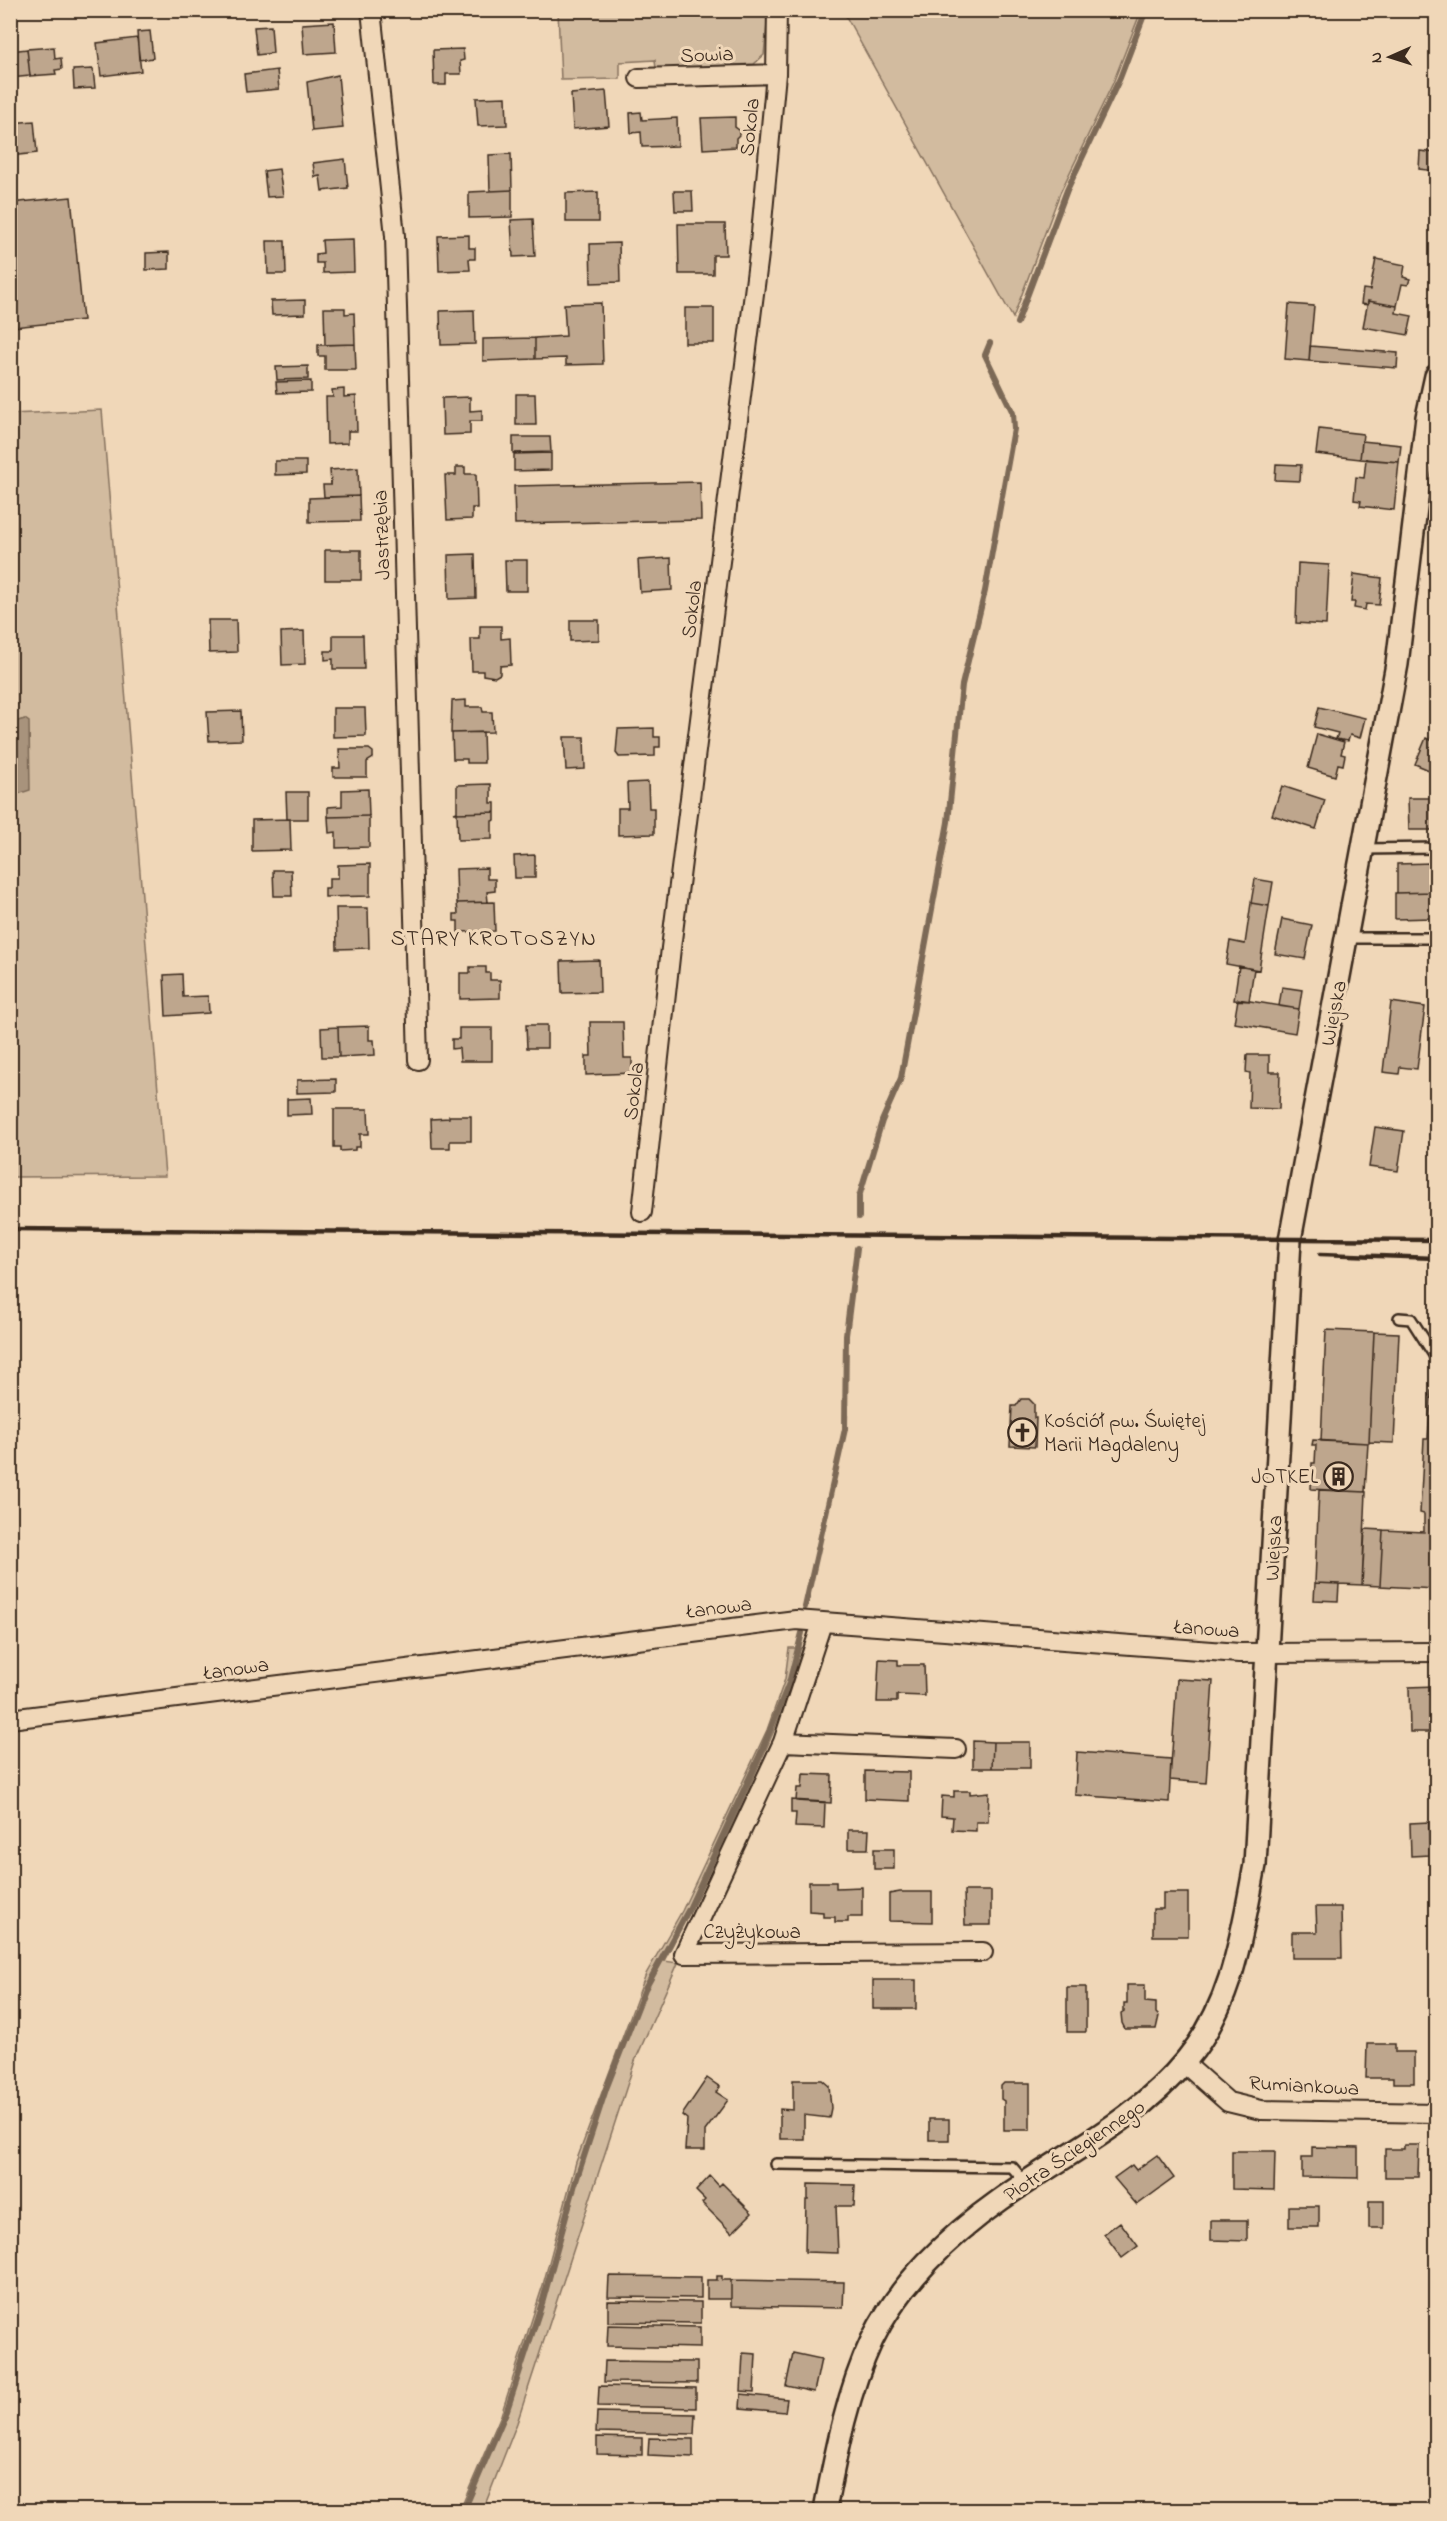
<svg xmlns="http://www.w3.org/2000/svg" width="1447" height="2521" viewBox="0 0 1447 2521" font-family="'Indie Flower',sans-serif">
  <rect width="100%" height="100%" fill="#f0d7b8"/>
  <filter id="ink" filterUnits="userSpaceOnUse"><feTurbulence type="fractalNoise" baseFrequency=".0167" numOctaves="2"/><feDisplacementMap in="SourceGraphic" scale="12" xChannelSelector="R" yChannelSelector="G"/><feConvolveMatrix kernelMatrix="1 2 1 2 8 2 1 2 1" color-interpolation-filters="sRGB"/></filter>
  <g filter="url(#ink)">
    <path fill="#d2bb9f" stroke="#86725e" stroke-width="1.5" d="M558,11H765L768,14L764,55L754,64L656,69L655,60L620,62V79L561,80Z
      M843,11H1141L1113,83L1060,193L1013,318Z
      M102,410L165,1176L11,1177V793L15,795L25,719L11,723L10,414Z
      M789,1648H803C787,1705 762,1759 737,1813C714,1863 690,1913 664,1961L678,1963L635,2061L517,2423L483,2510H460L501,2415L543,2285L576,2162L646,1974L682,1911L767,1730L785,1679Z"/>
    <path fill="#a8937c" stroke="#7c6956" stroke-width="1.5" d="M25,719L29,722L30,790L15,795L11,793V723Z"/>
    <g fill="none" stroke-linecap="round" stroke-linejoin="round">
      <path stroke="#7c6956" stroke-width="6" d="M1017,323L1067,190L1120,78L1146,10
        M859,1217V1197L882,1121L901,1078L948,822L962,685L985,591L1014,429L1013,413L985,355L990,343
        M805,1607L845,1429L846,1335L857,1248
        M464,2510L507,2410L543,2300L575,2184L606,2089L645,1989L689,1909L760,1755L789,1683L802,1633"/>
    </g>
    <path fill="#bea68d" stroke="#3b2a1e" stroke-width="1.5" d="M334,22L336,52L304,54L302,24Z
      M271,26L273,53L257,55L254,27Z
      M150,31L153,58L139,60L137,32Z
      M137,38L141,71L101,76L97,43Z
      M54,47L55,59L61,58L62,69L55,70L56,74L30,76L27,49Z
      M27,49L30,76L10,78V51Z
      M463,49L464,60L460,61L461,74H446V85H434L433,50Z
      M93,69L95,88L74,89L73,70Z
      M277,70L279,89L246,92L244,74Z
      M338,75L343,128L312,131L307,82Z
      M606,91L609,126L573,129L571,94Z
      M506,97L507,125L478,126L476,98Z
      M641,112L642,120L677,118L678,146L642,147L641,132L631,133L630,113Z
      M735,117V127L739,130V135L736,138V147L703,149L701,118Z
      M34,121L37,153L10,156V123Z
      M1420,151L1436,153V171L1419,169Z
      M511,154L512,190L490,191L489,155Z
      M345,159L348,188L322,191L320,176L315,177L313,163Z
      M279,169L283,196L267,197L264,171Z
      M512,190V217L469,218V192Z
      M674,191H692L693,211H675Z
      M598,192V222H566V193Z
      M71,197L83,320L13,327L10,297V203Z
      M533,219L535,256L513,257L511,220Z
      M678,224H725L726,255H713V274H679Z
      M469,235V248H475V259H469L470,270L439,271L438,236Z
      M353,239L354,272L323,273V263H316V254L323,253L322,240Z
      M267,241H285L286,274H268Z
      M619,243L620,282L591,283L590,244Z
      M169,252V269L146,270V253Z
      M1376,259L1405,265L1403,277L1410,279L1408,285L1402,284L1397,306L1368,301V305L1361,304L1363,289L1370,290Z
      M305,300V314L272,315L271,301Z
      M1368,301L1397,306L1396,313L1412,316L1408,335L1363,327Z
      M601,303L603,364L566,365V358L535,359V338L566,336L564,304Z
      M1289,304L1314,306L1309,361L1285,359Z
      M324,308H345V314L354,313L355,344L325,345Z
      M685,308H714V343H685Z
      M474,310L475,344L441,345L440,311Z
      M535,338V359L483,361V339Z
      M355,344L356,370H325V356H318V345Z
      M1310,346L1398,353L1397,368L1309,361Z
      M308,366V379L277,380L276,367Z
      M311,381V392L277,393L276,382Z
      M344,389V397L356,396L357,431H348V443L327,444L326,397H333L332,390Z
      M516,394H535L536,425H516Z
      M470,397V411L482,410V421H470V434L443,435L442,398Z
      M1319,429L1363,434L1360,459L1316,454Z
      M513,437H550L551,452L513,453Z
      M1362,441L1401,445L1399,462L1360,459Z
      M551,453V470L514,471V454Z
      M1366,459L1399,462L1394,510L1360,506L1361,501L1354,500L1356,477L1364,478Z
      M275,461H306V474L275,475Z
      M1276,464L1301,465L1300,481L1275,480Z
      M456,467H465V474H476L477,508H472V519L447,520L445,475H456Z
      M358,468L359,496L324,497L323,485H331L330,470Z
      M700,482L701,520L515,524L514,486Z
      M359,496L360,521L309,522V498Z
      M325,550H361V580H325Z
      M475,554L476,598L449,599L448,555Z
      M671,558L672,590L640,592L638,560Z
      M505,560H527V591H506Z
      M1298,563L1329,565L1326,625L1296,623Z
      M1354,574L1382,578L1379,605L1366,604L1365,610L1354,608L1355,602H1351Z
      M208,620H236L237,652L209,653Z
      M570,620H599V640L570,641Z
      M480,626H501V639L510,638L511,665L500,666V674L495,677L483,675V671H472L471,639H480Z
      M304,631L305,664L282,665L281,632Z
      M333,635H363L364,669H333V659L325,660V651H333Z
      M466,700V707H482L483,712H492L493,732L451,733L452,701Z
      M1319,707L1365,718L1360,738L1350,735L1348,741L1336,739L1338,733L1314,727Z
      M333,708H365L366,736L333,737Z
      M241,711L242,740L209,741L207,712Z
      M654,728V737H660V747H655V756L619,757L616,753L618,729Z
      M483,732L484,763H467V759H453L452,733Z
      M1317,734L1344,742L1341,754L1345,755L1343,765L1338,764L1335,776L1308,768Z
      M564,737H584L585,769L566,770Z
      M1426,738L1436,742V773L1415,764Z
      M339,749H369L373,752V758L367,762V777H333V768H340Z
      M648,782L649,808H654V834L618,835V808H628L627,783Z
      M491,784V803H495V812L454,813L457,812V785Z
      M1282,786L1325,800L1316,829L1272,815Z
      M368,789L369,816L328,817V807L342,806V790Z
      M286,792H308V819H287Z
      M1408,798H1436V830H1409Z
      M495,812V820L492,821V839L458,840L457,813H454Z
      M369,816V847L336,848V832L329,833L328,817Z
      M290,819L291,850L252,851V820Z
      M535,855V878H515L514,856Z
      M1432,863V892L1397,893V864Z
      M370,864V896L325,897V888H329V878H338V865Z
      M487,868V879H495V891L487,892L488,902L457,903L456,869Z
      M273,870H291L292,896H274Z
      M1255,879L1273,882L1269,906L1251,903Z
      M1432,892V918L1395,919V893Z
      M494,902L495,931L458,932V921H454V914H458L457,903Z
      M1251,903L1269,906L1259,970L1226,964L1230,941L1245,944Z
      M336,908H368L369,948L337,949Z
      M1282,919L1312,925L1305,959L1275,954Z
      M599,960L600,992L562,993L561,961Z
      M1239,966L1254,969L1249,1001L1234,1000Z
      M470,967H486V973H490V980H500V998L460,999V973H470Z
      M182,974L183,997L208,996L209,1013L166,1016L164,975Z
      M1282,987L1302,990L1299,1009L1279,1006Z
      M1238,999L1299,1009L1295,1033L1234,1023Z
      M1391,1002L1425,1007L1417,1069L1400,1067L1399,1074L1383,1072Z
      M590,1022H623L624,1058H632V1073L586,1075V1056H591Z
      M526,1025H547V1048H527Z
      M369,1026V1040H374L375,1055L339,1057L338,1027Z
      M338,1027L339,1057H322L321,1028Z
      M459,1028H492V1061H460L459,1048L452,1049V1039H459Z
      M1247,1055H1269V1072H1280L1279,1109L1249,1108L1250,1073L1246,1072Z
      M336,1079V1092L297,1093V1080Z
      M311,1098L312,1114L287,1115V1099Z
      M334,1109H368L369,1134H360V1147H355V1150L340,1151V1147H334Z
      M449,1116H471V1141H450V1148H432L431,1119L449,1118Z
      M1375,1127L1404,1131L1398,1171L1369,1167Z
      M1326,1330L1374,1332L1369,1443L1321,1441Z
      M1374,1332L1399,1333L1394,1443L1369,1442Z
      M1431,1391L1436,1392V1589L1380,1586L1383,1530L1424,1532V1514L1420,1513L1424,1439H1428Z
      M1021,1399H1029L1034,1404V1418H1036L1035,1447L1010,1446L1012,1406H1016Z
      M1313,1440L1368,1443L1365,1492L1311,1489L1312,1463H1315L1316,1445H1312Z
      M1319,1490L1366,1492L1362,1585L1315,1583Z
      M1365,1529L1383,1530L1380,1586L1362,1585Z
      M1315,1583L1339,1584L1338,1601L1314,1600Z
      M879,1659L898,1660V1665H924L925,1696L897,1695V1702H877Z
      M1177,1679L1213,1681L1206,1783L1170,1780Z
      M1435,1686V1732H1410L1409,1687Z
      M973,1741L993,1742L992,1768H973Z
      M993,1742H1030V1768H992Z
      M1077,1752L1171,1759L1169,1802L1075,1795Z
      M865,1771L909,1772V1801L865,1799Z
      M803,1774L832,1775L831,1803L796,1801L797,1788H802Z
      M954,1791H970V1794L989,1792L988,1822H976V1831L952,1830L953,1817L941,1816L942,1796L954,1797Z
      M791,1800L825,1802L824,1828L795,1827L796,1813H791Z
      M1429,1822L1430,1855L1411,1856L1410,1823Z
      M848,1830H869L868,1849H848Z
      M874,1849H894V1869H874Z
      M809,1882H836V1888L862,1887V1917H848V1922H835V1917H823V1912L809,1911Z
      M964,1891H991V1925H965Z
      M900,1892H932V1922L889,1921V1894Z
      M1163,1893H1188V1936H1153V1909H1163Z
      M1316,1907H1341L1342,1958H1292V1932H1317Z
      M873,1980H916V2009H873Z
      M1127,1985H1145V2002L1156,2003V2013L1159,2016L1156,2029H1125L1122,2023L1121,2013L1124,2011V2003H1127Z
      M1067,1987H1086V2032H1067Z
      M1367,2044H1395V2052H1414V2083H1393V2078H1366Z
      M707,2078L720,2087L716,2092L728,2100L705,2131V2150H685L687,2119L682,2115Z
      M793,2080H822L829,2086L831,2108L829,2118L804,2115V2139H780V2109L793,2110Z
      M1004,2083H1030V2130H1004V2101L1001,2099V2086Z
      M929,2119H949V2140H929Z
      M1404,2145H1419L1418,2177H1385V2149H1404Z
      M1312,2147L1358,2148V2178L1302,2177V2157H1312Z
      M1232,2151H1275L1274,2190L1232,2189Z
      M1157,2155L1174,2178L1137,2205L1114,2178L1132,2165L1136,2170Z
      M710,2176L719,2186L722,2183L752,2213L732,2233L702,2203L705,2200L696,2191Z
      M808,2184L855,2185L854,2206H836L838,2253L805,2252L806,2200H808Z
      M1369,2201H1384V2228H1369Z
      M1289,2206H1319V2227H1289Z
      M1211,2220H1247V2241L1211,2240Z
      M1120,2222L1138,2246L1122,2258L1104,2234Z
      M609,2276L701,2277V2298L608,2297Z
      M717,2276H722V2280H731V2299H707V2280H717Z
      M731,2280L844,2282L843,2308L731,2306Z
      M608,2301L701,2302V2323L608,2322Z
      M608,2325L700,2327V2348L607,2346Z
      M743,2353L756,2354L754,2392L741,2391Z
      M793,2353L821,2359L814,2392L786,2386Z
      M605,2361L697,2362V2383L604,2382Z
      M599,2386L696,2388V2408L598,2406Z
      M741,2394L787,2399L785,2412L740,2408Z
      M597,2412L695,2414L694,2434L596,2432Z
      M597,2437L642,2438V2455L597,2454Z
      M649,2438L693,2439V2457L648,2455Z"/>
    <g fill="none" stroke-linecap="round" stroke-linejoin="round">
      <defs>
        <path id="service" d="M1364,849L1436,848
          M1347,938H1436
          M1399,1318L1411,1319L1436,1358
          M776,2164L1012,2167L1025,2182"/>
        <path id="minor" d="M371,10L395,236L418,1060
          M639,78L776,74
          M642,1212L671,948L759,254L776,74L777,10
          M822,1623L783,1742L684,1954L983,1952
          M10,1719L796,1620L1239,1653L1436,1652
          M783,1742L956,1749
          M1184,2063L1228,2102L1261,2110L1436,2113"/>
        <path id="tertiary" d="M825,2510C836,2453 847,2393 872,2340C899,2284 949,2236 1000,2200C1064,2154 1136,2122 1187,2059C1233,2004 1242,1932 1255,1865L1290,1240L1397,664L1427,417L1436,376"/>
      </defs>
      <use href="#service" stroke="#3b2a1e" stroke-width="14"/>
      <use href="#minor" stroke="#3b2a1e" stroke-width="22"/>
      <use href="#tertiary" stroke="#3b2a1e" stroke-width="26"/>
      <use href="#service" stroke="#f0d7b8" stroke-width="9"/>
      <use href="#minor" stroke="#f0d7b8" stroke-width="18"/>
      <use href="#tertiary" stroke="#f0d7b8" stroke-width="21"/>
      <path stroke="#3b2a1e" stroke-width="4.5" d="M10,1229L1436,1240
        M1320,1254L1436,1258"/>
    </g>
  </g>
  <defs>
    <symbol id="church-ring" viewBox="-11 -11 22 22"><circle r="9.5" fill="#f0d7b8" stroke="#3b2a1e" stroke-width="1.5"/><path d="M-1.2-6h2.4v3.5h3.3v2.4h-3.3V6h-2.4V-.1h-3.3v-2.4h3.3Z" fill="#3b2a1e"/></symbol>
    <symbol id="building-ring" viewBox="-11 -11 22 22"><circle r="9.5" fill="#f0d7b8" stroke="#3b2a1e" stroke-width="1.5"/><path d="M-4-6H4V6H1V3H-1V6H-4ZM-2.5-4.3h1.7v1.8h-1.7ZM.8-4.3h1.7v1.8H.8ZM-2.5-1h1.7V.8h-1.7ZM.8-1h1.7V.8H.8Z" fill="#3b2a1e"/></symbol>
  </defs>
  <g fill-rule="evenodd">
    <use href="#church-ring" x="1006" y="1416" width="33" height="33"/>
    <use href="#building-ring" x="1322" y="1460" width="33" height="33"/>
  </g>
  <g text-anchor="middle" stroke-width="6" stroke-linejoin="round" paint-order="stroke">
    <g font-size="21" fill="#3b2a1e" stroke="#f0d7b8">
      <text transform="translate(707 54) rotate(-2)" y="7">Sowia</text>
      <text transform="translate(749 127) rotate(-84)" y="7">Sokola</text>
      <text transform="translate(381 535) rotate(-92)" y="7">Jastrzębia</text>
      <text transform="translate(691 609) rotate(-83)" y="7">Sokola</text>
      <text transform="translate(1333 1013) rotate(-79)" y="7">Wiejska</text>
      <text transform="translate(633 1091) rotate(-83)" y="7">Sokola</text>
      <text transform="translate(1273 1548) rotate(-87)" y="7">Wiejska</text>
      <text transform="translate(719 1607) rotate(-7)" y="7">Łanowa</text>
      <text transform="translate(1207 1628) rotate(4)" y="7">Łanowa</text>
      <text transform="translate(236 1668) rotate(-8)" y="7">Łanowa</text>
      <text x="752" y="1938">Czyżykowa</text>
      <text transform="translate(1304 2085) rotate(3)" y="7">Rumiankowa</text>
      <text transform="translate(1074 2150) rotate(-34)" y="7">Piotra Ściegiennego</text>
    </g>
    <g font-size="21" fill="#3b2a1e" stroke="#f0d7b8" text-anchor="start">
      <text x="1044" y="1427">Kościół pw. Świętej<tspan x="1044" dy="24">Marii Magdaleny</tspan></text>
      <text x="1318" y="1483" text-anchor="end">JOTKEL</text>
    </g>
    <g font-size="22" letter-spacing="1.5" fill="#3b2a1e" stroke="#f0d7b8">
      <text x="494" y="945">STARY KROTOSZYN</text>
    </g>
  </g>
  <rect width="1447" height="2521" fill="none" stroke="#f0d7b8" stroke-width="36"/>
  <rect x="18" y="18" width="1411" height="2485" fill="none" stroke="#3b2a1e" stroke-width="2" filter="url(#ink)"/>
  <g transform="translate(1390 57) rotate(267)" stroke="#f0d7b8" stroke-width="4.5" paint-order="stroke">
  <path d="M0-4.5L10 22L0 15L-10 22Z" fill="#3b2a1e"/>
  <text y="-9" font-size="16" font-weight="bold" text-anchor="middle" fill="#3b2a1e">N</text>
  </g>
</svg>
